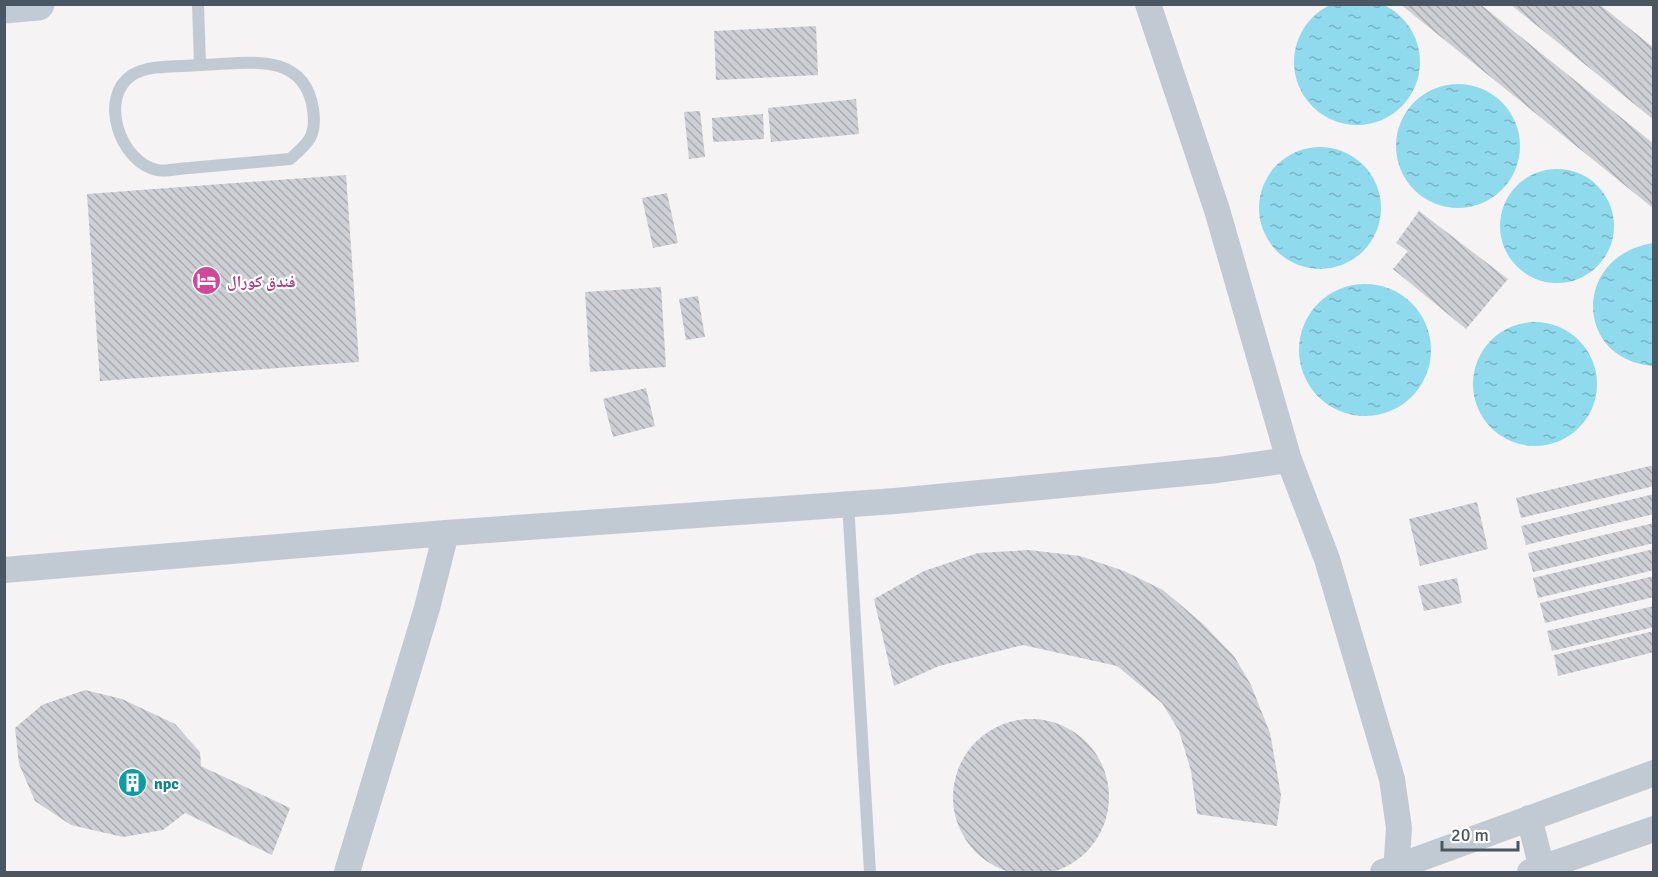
<svg xmlns="http://www.w3.org/2000/svg" width="1658" height="877" viewBox="0 0 1658 877" font-family="Signika,'Noto Naskh Arabic',sans-serif">
  <defs>
    <pattern id="water-ripples" width="26" height="14" patternUnits="userSpaceOnUse" patternTransform="scale(1.5)"><rect width="26" height="14" fill="#90daee"/><path d="M2 4q2-2 4 0t4 0M15 11q2-2 4 0t4 0" fill="none" stroke="#78b4c4"/></pattern>
    <pattern id="building-back-hatch" width="6" height="6" patternUnits="userSpaceOnUse" patternTransform="scale(1.5)"><rect width="6" height="6" fill="#cdcfd5"/><path d="M-1 5l2 2M0 0l6 6M5-1l2 2" fill="none" stroke="#a8abb0"/></pattern>
  </defs>
  <rect width="100%" height="100%" fill="#f5f3f3"/>
  <path fill="url(#water-ripples)" d="M1294 62a63 63 0 1 1 126 0a63 63 0 1 1-126 0Z
    M1396 146a62 62 0 1 1 124 0a62 62 0 1 1-124 0Z
    M1259 208a61 61 0 1 1 122 0a61 61 0 1 1-122 0Z
    M1500 226a57 57 0 1 1 114 0a57 57 0 1 1-114 0Z
    M1653,243H1654L1653,366C1574,360 1572,256 1653,243Z
    M1299 350a66 66 0 1 1 132 0a66 66 0 1 1-132 0Z
    M1473 384a62 62 0 1 1 124 0a62 62 0 1 1-124 0Z"/>
  <path fill="url(#building-back-hatch)" d="M1400,4H1480L1654,144L1653,208Z
    M1510,4H1599L1654,48V120Z
    M816,26L818,75L716,80L714,31Z
    M856,99L859,134L771,142L768,108Z
    M700,111L705,157L689,159L684,112Z
    M763,114L764,139L713,142L712,118Z
    M346,175L359,362L100,381L87,194Z
    M667,193L678,243L653,248L642,198Z
    M1419,211L1508,279L1466,329L1393,269L1408,251L1396,243Z
    M661,287L666,367L590,372L585,292Z
    M698,296L705,337L686,340L679,299Z
    M646,388L655,426L613,437L603,399Z
    M1654,465V486L1521,518L1516,498Z
    M1654,494V514L1526,545L1521,526Z
    M1477,502L1488,549L1420,566L1409,519Z
    M1654,523V543L1533,572L1528,553Z
    M1654,549V570L1538,598L1533,578Z
    M1029,550L1080,556L1124,571L1163,590L1202,623L1234,656L1251,685L1270,733L1281,795L1277,826L1197,814L1191,771L1179,731L1162,703L1117,666L1023,645L939,666L894,686L874,599L924,571L978,553Z
    M1654,576V597L1545,623L1540,603Z
    M1457,578L1462,603L1424,611L1418,586Z
    M1654,606V627L1552,651L1547,631Z
    M1654,631V652L1558,676L1554,655Z
    M85,690L122,699L175,724L200,752L201,766L290,808L272,855L185,813L163,830L123,837L71,825L35,801L19,764L15,728L42,705Z
    M953 797a78 78 0 1 1 156 0a78 78 0 1 1-156 0Z"/>
  <g fill="none" stroke-linecap="round" stroke-linejoin="round">
    <path stroke="#c1cad2" stroke-width="12" d="M198,4L200,65C180,67 150,64 132,75C98,98 120,162 157,170C166,172 180,168 189,168C223,165 256,162 290,159C309,143 317,135 313,109C304,49 244,64 200,65
      M848,503L870,872"/>
    <path stroke="#c1cad2" stroke-width="26" d="M1148,4L1217,210L1289,460L1327,559L1392,779L1399,828L1396,872
      M4,570L446,533
      M1529,818L1542,868
      M347,872L427,608L446,533L895,501L1218,470L1289,460
      M1383,872L1654,773
      M1530,872L1654,829"/>
    <path stroke="#c1cbd6" stroke-width="33" d="M4,7L38,4"/>
  </g>
  <defs>
    <symbol id="hotel-disc" viewBox="-11 -11 22 22"><circle r="9.5" fill="#d1479c" stroke="#fff"/><path d="M-6-4.5h1.5V1H6V5H4.5V3h-9V5H-6ZM-4 0a1.8 1.8 0 1 1 3.6 0ZM.5 0V-2.5h3Q6-2.5 6 0Z" fill="#fff"/></symbol>
    <symbol id="building-disc" viewBox="-11 -11 22 22"><circle r="9.5" fill="#0f9aa8" stroke="#fff"/><path d="M-4-6H4V6H1V3H-1V6H-4ZM-2.5-4.3h1.7v1.8h-1.7ZM.8-4.3h1.7v1.8H.8ZM-2.5-1h1.7V.8h-1.7ZM.8-1h1.7V.8H.8Z" fill="#fff"/></symbol>
  </defs>
  <g fill-rule="evenodd">
    <use href="#hotel-disc" x="190" y="264" width="33" height="33"/>
    <use href="#building-disc" x="116" y="766" width="33" height="33"/>
  </g>
  <g text-anchor="middle" stroke-width="4.5" stroke-linejoin="round" paint-order="stroke">
    <g font-size="16" font-weight="bold" fill="#b23c85" stroke="#fff" text-anchor="start">
      <text x="227" y="287">فندق كورال</text>
    </g>
    <g font-size="16" font-weight="bold" fill="#0d838f" stroke="#fff" text-anchor="start">
      <text x="154" y="789">npc</text>
    </g>
  </g>
  <rect width="1658" height="877" fill="none" stroke="#4a5661" stroke-width="12"/>
  <path d="M1442 841v9h76v-9" fill="none" stroke="#4a5661" stroke-width="3"/>
  <text x="1451" y="841" font-size="18" fill="#4a5661" stroke="#ffffff" stroke-width="4.5" paint-order="stroke">20 m</text>
</svg>
